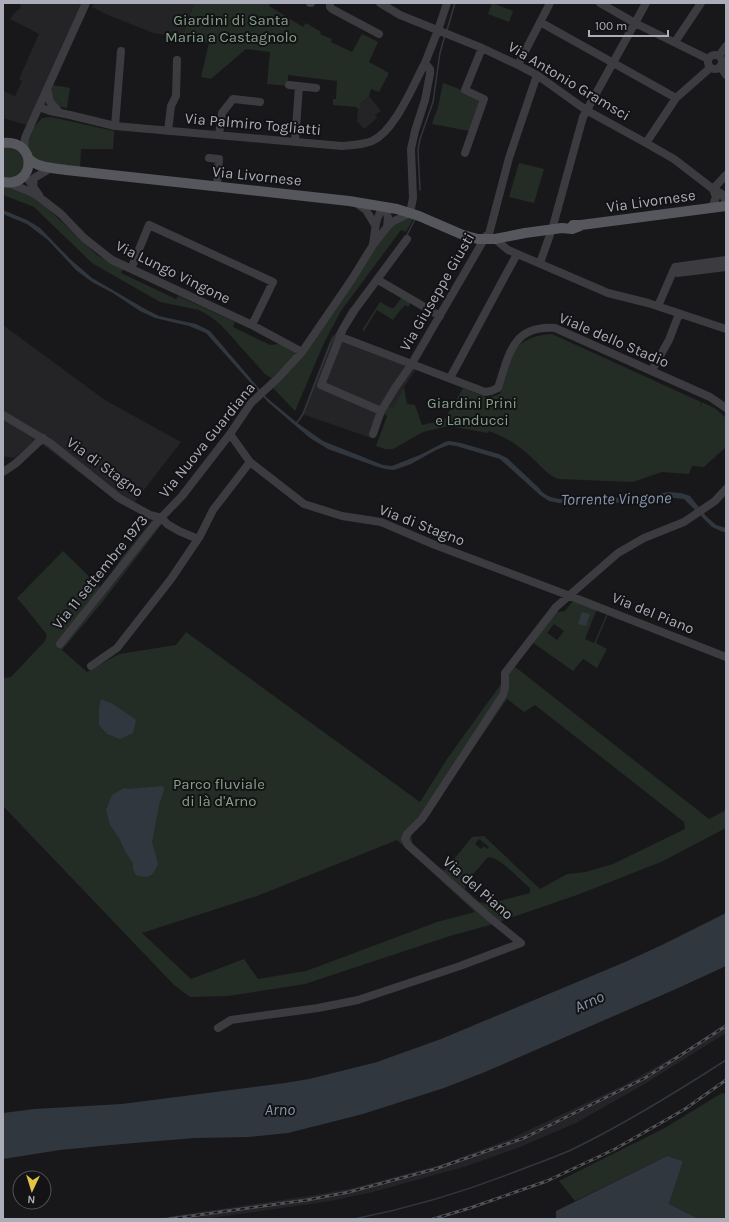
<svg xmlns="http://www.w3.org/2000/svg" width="729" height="1222" viewBox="0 0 729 1222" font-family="Karla,sans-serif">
  <rect width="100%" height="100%" fill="#18181a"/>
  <path fill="#242427" d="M20,3H86L30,126L3,118V91L15,96L22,81L19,79L39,34L10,19L15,12L21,8Z
    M94,3H194L182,38L153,33L108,15L92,7Z
    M369,96L381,111L375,115L377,118L373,121H374L364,129L357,121L358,110L362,107L360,104Z
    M3,325L105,400L181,442L130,508L120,503L36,440L14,458L3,456Z
    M332,335L416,369L404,387L393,408L387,406L374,439L302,414Z
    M726,1023V1033L643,1085L576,1123L520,1147L467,1166L373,1192L331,1201L204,1219H153L309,1196L353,1188L440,1165L510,1139L626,1084L682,1052Z"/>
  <path fill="#242c26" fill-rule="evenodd" d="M194,3H270L269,6L303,27L306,23L321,32L320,34L332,39L331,42L352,52L362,34L378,42L369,62L389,73L379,92L371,89L369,96L360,104L362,106L358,110L357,107L333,105V99H336L337,81L288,75V86L267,84L270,52L246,49L211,79L201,77L209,43L182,38Z
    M492,3L513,11L509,22L488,14Z
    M443,83L459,89L478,99L479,103L469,131L432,124L438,107Z
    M53,85L70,88L67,108L57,106L53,103L50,91Z
    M51,117L114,131L113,149H81L80,168L45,164L32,158L27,148V143L33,128L42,118Z
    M5,147C25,147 31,170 16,177C12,178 7,178 3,178V148Z
    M519,163L544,169L534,203L509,197Z
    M3,185L25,192L43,204L97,255L123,269L121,273L176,299L178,296L235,322L233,327L270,345L279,344L296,353L272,378L266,375L221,325L211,317L199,310L160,302L92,263L34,207L3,195Z
    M414,217L406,232L401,230L341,311L324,343L295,411L273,388L386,230L401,220Z
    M402,297L411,303L408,307L405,305L402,309H401L393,320L377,310L364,331L362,330L380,302L391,308H394Z
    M552,334L701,402L699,410L702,402L716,409L726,418V447L704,467L692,466L689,474L662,472L633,482L558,479C546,474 539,464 529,455C515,443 507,438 489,431L488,433L449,426L423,432L393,449H385L376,446L387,416L384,414L388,406L393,408L404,387L407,404L415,405L422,425L444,420L463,388L488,398L500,394L514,351C524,338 537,335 552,334Z
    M153,519L162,524L100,605L62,650L87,672L119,654L176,645L186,632L420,802L447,759L514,666L709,819L726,810V828L661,862L577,895L490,925L450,936L305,984L228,996L190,997L174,985L3,806V677L5,678L11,677L45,641L47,635C37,623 28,610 17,598L63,551L101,588L123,556ZM507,699L524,712L535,705L684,822L685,829L613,864L586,872L567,874L540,889L484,836L472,837L445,870L440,869L413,845L411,835L425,819ZM479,839L489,847L487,849L484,846L481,849L475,844ZM397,840L475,912L437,922L306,971L258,979L244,959L191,979L142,933L257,896ZM488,857C500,857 520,880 530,888V893L488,904L479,902L465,889L468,880Z
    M575,598L609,612L596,643L607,649L597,668L583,659L573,671L532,642L553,613L565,611ZM597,609L607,613L594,643L585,639ZM554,624L564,631L557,640L547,633Z
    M722,1093L726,1094V1219H699L669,1204L683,1161L667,1156L575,1201L559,1181L663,1129Z"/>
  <path fill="#31373f" d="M3,210L27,220L40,228L70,259L92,278L145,309L159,316L196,324L210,331L267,398L296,422L323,441L383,465L392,466L422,454L445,442L449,441L461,443L499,454L507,458L539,488C549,505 586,499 602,499L606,497L634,499L668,492L681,493L690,496L706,516L716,525L726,528V532H723L712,527L684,499L666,497L649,501L632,503L585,502L559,503L549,501L540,495L500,459L456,446L449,445L436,450L411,464L394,470L385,469L375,466L328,449L310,438L268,402L206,333L189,326L155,318L140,311L113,293L92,282L76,270L48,240L27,224L3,214Z
    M582,612L590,614L586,626L578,624Z
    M101,699L113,704L136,720L133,733L120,739L107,734L99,725V709Z
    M163,786L164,790L159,805L152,842L158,864C152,877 150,879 136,875L133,869V863L126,853L119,838L110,825L106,810L112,795L124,788L129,789Z
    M726,913V966L676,989L485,1072L444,1088L363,1114L288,1133L249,1137L194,1138L111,1145L60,1150L3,1159V1113L34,1109L122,1104L285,1083L309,1079L377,1062L441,1039L625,962L664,944Z
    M667,1156L683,1161L669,1204L699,1219H556V1211Z"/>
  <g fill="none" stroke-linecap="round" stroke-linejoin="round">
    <path stroke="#31373f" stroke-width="1.5" d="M447,30L455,3
      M420,190L418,150L420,139L433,102L440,53L445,35
      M406,237L415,219
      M296,423L299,420L303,414L330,345L351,308
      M354,1219C410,1208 464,1192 517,1171C535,1164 553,1158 571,1150C625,1124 675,1093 726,1060"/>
    <path stroke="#3b3b40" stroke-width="8" d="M310,3H311
      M330,3V7L332,9L379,34
      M380,3L400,15L482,48L518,65L537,75L586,110L646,143L674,159L713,189L722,194L726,201
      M600,3L635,23L708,59
      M540,22L676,98
      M675,42L701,3
      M708 62a7 7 0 1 1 14 0a7 7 0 1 1-14 0Z
      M719,56L726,46
      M518,65L550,3
      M720,66L726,75
      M289,85L316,88
      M47,89L50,102L59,112
      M39,107L50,111L70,115L115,126L342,146C352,145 362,145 372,141C395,131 413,85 425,63
      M115,126L121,51
      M168,131L171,106L176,96L177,60
      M219,135L222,113L233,99L260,102
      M295,142L299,86
      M646,143L676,98L710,68
      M24,150L25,138L28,131L86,3
      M465,153L484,99L465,90L482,48
      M209,158L219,159L217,186
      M25,175L39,195
      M9,183L33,193L43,200L61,214L84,238L112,260L252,325L302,352
      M33,188L34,178L46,171
      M713,189L726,175
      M356,203L366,210L375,225
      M384,206L388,217L387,227
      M709,208L713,205L716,197L713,189
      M553,226L583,117L646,3
      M489,234L509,158L537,75
      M407,239L356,308L343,329L321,385L381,411L395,388L411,365L486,236
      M491,239L496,240L508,250L608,293L648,303L726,329
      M373,244C376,228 374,220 384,206
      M540,263L552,229
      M131,269L149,225L273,282L252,325
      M673,271L677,273L726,267
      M378,280L440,316
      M658,306L675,267L726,260
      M341,337L485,392L491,391L498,388C509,355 512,325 555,328L710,397L726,408
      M652,370L669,340L679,314
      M450,378L517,254
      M3,415L50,443L119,498L150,515L162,518L167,524L179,531L198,539
      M230,434L250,462L304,504L342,516L381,522L435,545L570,596L726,657
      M373,434L381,411
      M3,472L15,464L43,438
      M60,644L157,522L182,496L230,434L251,403L277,379L302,352L352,279L373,245L387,227L392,222L410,213L413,198L411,149L415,131L425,100L430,74V69L425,63L438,30L447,3
      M91,666L117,648L171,579L200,536L213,510L250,462
      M218,1028L231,1020L318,1008L358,1000L460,966L521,943L490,918L408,845L405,839L407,834L422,819L503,695L505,688V673L556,607L618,553L644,538L684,522L715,501L726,489"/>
    <path stroke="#56565d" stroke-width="10" d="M3,143C38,139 36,188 3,182
      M29,159C38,168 54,168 66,170L349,201L397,209L419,216L463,235L478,239H495L525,233L562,228L572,229L580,226
      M573,225H581L726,206"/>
    <defs>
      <path id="rail" d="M169,1219L307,1200L349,1192L435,1169L524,1138L645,1078L726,1026
        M433,1219L470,1208L547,1181L615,1149L685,1109L726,1080"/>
    </defs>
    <use href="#rail" stroke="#525359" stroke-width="3"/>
    <use href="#rail" stroke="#131315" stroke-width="1.5" stroke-dasharray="4.5" stroke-linecap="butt"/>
  </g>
  <g text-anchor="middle" stroke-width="4" stroke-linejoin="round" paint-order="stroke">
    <g font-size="15" fill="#84a18a" stroke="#131315">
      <text x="231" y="25">Giardini di Santa<tspan x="231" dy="17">Maria a Castagnolo</tspan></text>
      <text x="472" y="408">Giardini Prini<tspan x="472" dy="17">e Landucci</tspan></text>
      <text x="219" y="789">Parco fluviale<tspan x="219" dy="17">di là d'Arno</tspan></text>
    </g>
    <g font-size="15" fill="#abadb8" stroke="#131315">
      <text transform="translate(569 81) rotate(31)" y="5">Via Antonio Gramsci</text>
      <text transform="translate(253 124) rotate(5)" y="5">Via Palmiro Togliatti</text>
      <text transform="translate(257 176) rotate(6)" y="5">Via Livornese</text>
      <text transform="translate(651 201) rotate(-8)" y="5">Via Livornese</text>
      <text transform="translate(173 272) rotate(26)" y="5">Via Lungo Vingone</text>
      <text transform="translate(437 292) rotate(-60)" y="5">Via Giuseppe Giusti</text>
      <text transform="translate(614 340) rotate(23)" y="5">Viale dello Stadio</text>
      <text transform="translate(207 440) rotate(-51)" y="5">Via Nuova Guardiana</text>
      <text transform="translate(105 467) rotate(36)" y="5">Via di Stagno</text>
      <text transform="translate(422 525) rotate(21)" y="5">Via di Stagno</text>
      <text transform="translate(100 572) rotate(-51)" y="5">Via 11 settembre 1973</text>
      <text transform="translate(653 613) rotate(22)" y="5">Via del Piano</text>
      <text transform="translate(478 888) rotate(41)" y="5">Via del Piano</text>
    </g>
    <g font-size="16" font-style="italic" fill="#8696b0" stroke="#131315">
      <text transform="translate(616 498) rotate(-1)" y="6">Torrente Vingone</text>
      <text transform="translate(589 1001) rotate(-24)" y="6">Arno</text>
      <text x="280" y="1115">Arno</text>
    </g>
  </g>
  <rect width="729" height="1222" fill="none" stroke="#abadb8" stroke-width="8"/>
  <g transform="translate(32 1190) rotate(184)"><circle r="19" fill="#131315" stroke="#505156"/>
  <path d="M0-3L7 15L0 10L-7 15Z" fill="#e2c447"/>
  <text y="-6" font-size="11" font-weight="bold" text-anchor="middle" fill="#abadb8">N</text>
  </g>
  <path d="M589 30v6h79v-6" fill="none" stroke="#abadb8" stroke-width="2"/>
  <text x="595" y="30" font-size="12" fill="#abadb8" stroke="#131315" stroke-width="3" paint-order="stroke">100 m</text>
</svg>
